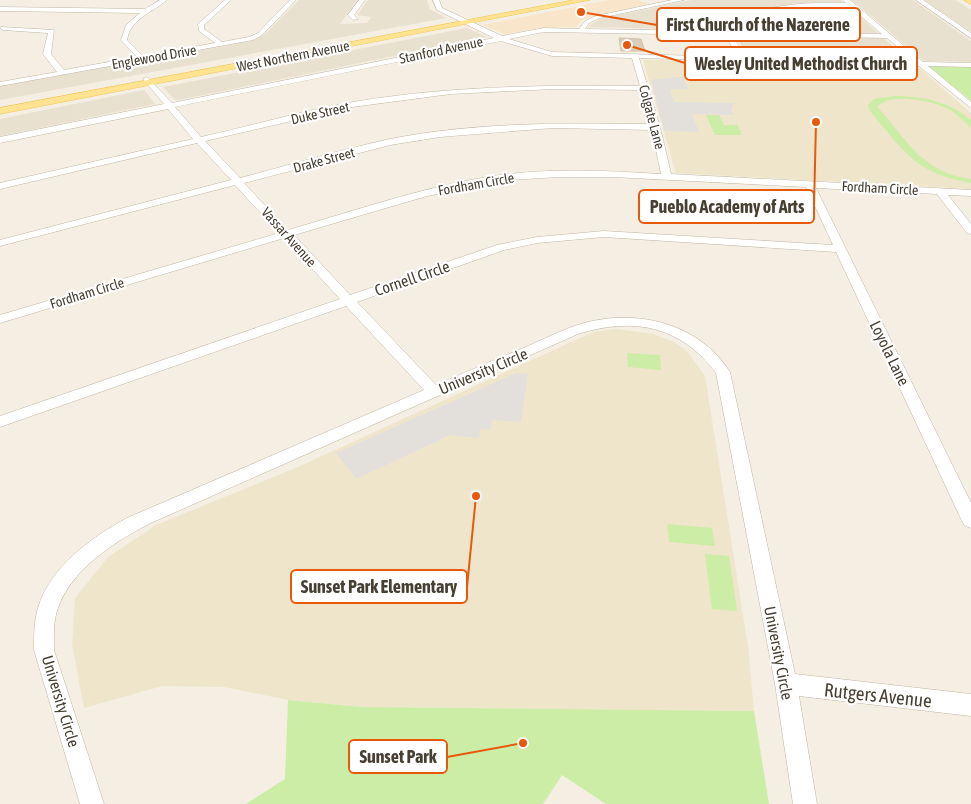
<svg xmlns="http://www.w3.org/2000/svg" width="971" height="804" viewBox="0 0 971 804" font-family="'Asap Condensed',sans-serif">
  <rect width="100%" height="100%" fill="#f4efe2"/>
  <path fill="#e8e1d0" d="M299,0H357L340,24L367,23L371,17L357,15L368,0H427L430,9L446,18L0,100V86L252,41L266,33Z
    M691,0H841L844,3L803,4L776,7L730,18L723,22L718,30L588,27L593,23L604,18Z
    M852,0H913L971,41V62L924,61Z
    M924,0H955L971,10V32Z
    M810,7H849L878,33L735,31L732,29L735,24L743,20L783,10Z
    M467,28L487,37L179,100H175L163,87Z
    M735,35L882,37L909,60L751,57L748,56Z
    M144,90L155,104L0,136V119Z"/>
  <path fill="#f9e6ca" d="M610,0H637L650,4L594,16L582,20L575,27L539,28L505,34L482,25Z"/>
  <path fill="#efe5ca" d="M643,60L917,66L971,113V189L676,173Z
    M617,329L654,334L674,342L687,351L705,376L748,646L754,711L361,707L288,700L224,687L162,686L84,708L72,644L75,598L108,557L156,525L298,467L593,332Z"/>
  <path fill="#cbeda6" d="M935,66L971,67V101L930,67Z
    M895,96C923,96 950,102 971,120V128C964,122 958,115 950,110C936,101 891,92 878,106L880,110C910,144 923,172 971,179V183C914,173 904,151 869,110L868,105L874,99Z
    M706,115H719L724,125H737L742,135H715Z
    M627,353L660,355L661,370L628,367Z
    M667,524L712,528L715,546L669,542Z
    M705,554L729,556L737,611L712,609Z
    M288,700L361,707L754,711L769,804H606L562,775L543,804H246L285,779Z"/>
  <path fill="#e3e0dc" d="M677,77H683L689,89H670L674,102L734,103L731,109L734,115L692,114L699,132L664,131L651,80Z
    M516,373L528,374L521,422L493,420L490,430L480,429L479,438L450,435L356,479L336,453Z"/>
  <path fill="#d9ceb9" stroke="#d2c3a9" d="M619,38L641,39L645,51H621Z"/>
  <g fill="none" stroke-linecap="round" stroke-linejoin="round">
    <defs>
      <path id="minor" d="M160,0H167C152,13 131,18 127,40L143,56L215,43L199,31L198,24L225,0H231L204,25V29L222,42L249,37L258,33L290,0H296L262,35L253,40L0,86V82L57,72L43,54L48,33L3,30L0,28L1,27L54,30L51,54L64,70L137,57L121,40L126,25L140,13L0,11V7L145,9Z
        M359,0H365L354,15L358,19L353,20L348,15Z
        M433,0H439L442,8L502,36L544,28L579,29L585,21L596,16L672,0H684L600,18L589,23L585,29L724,31L725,23C763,5 804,2 846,3L843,0H850L923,62L971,63V67L928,66L971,102V108L919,66L639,58L660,127L671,174L971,190V196L948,195L971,224V234L967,233L937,194L816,188L971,503V528L965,526L962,521L836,252L604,237L537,243L504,250L357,302L436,385C466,372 497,359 528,346C549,337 569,326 592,321C644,310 701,326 730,372L795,674L971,694V716L799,696L817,804H793L775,684L716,373C680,325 633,317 578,334L153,522C118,539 71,569 58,608C53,621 54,636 54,650L104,804H80L34,650C34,636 34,621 38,608C50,567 92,537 127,518L424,390L346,306L0,427V416L340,299L284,238L0,323V315L279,233L235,185L0,246V240L231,180L197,143L0,189V183L193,139L168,109L0,143V137L164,104L143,79L147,77L172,103L494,38L437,10ZM804,7H850L882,34L730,31V25C754,14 778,10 804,7ZM544,32L725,35L738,57L552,52L509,39ZM732,35L887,38L914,61L745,57ZM501,41L552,56L632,58L640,86C542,85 449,86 353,102C302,111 251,126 201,137L175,107ZM553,89L641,90L651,124C564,123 476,122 390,139C340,150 290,165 240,178L205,141L352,107L451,94ZM553,128L652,130L661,174C611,171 560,168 509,174C434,183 361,209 288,230L244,183L390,145L440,137ZM559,177H613L806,187L833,245L604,231L537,237L497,245L350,295L294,235L427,196L509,180Z
        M916,0H923L971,33V38Z"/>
      <path id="major" d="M574,0H590L0,114V108Z
        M964,0H971V4Z"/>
    </defs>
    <use href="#minor" stroke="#c0b7a4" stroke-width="1"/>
    <use href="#major" stroke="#f1c652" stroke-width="1"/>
    <use href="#minor" fill="#fff" fill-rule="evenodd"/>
    <use href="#major" fill="#ffe390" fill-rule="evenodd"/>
  </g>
  <g text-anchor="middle" stroke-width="4.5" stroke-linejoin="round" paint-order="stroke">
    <g font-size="14" fill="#463f32" stroke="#fff">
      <text transform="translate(441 50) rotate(-12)" y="5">Stanford Avenue</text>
      <text transform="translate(293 56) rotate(-11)" y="5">West Northern Avenue</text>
      <text transform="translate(154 57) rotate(-10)" y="5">Englewood Drive</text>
      <text transform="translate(320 113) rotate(-13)" y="5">Duke Street</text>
      <text transform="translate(652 117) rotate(75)" y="5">Colgate Lane</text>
      <text transform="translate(324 160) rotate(-15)" y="5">Drake Street</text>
      <text transform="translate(476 184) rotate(-10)" y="5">Fordham Circle</text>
      <text transform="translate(880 188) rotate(3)" y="5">Fordham Circle</text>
      <text transform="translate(289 237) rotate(48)" y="5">Vassar Avenue</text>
      <text transform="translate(87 293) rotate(-17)" y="5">Fordham Circle</text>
    </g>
    <g font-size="16" fill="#463f32" stroke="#fff">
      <text transform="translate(412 278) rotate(-19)" y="6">Cornell Circle</text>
      <text transform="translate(890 353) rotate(64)" y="6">Loyola Lane</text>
      <text transform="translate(483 371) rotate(-23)" y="6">University Circle</text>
      <text transform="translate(779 653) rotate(79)" y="6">University Circle</text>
      <text transform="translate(61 701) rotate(73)" y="6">University Circle</text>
    </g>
    <g font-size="19" fill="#463f32" stroke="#fff">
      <text transform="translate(878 695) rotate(6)" y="7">Rutgers Avenue</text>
    </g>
  </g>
  <path fill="none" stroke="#e8590c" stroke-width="2" d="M581 12L657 25M627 45L685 63M816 122L814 207M476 496L467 587M523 743L447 757"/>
  <g fill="#e8590c" stroke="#fff" stroke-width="2">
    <circle cx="581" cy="12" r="5"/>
    <circle cx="627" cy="45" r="5"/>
    <circle cx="816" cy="122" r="5"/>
    <circle cx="476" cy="496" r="5"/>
    <circle cx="523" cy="743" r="5"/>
  </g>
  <g fill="#fff" stroke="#e8590c" stroke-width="2">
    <rect x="657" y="8" width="203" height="33" rx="5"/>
    <rect x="685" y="47" width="232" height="33" rx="5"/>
    <rect x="639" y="190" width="175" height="33" rx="5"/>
    <rect x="291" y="570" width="176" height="33" rx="5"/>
    <rect x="349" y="740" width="98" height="33" rx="5"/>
  </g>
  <g font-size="18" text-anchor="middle" font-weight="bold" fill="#463f32">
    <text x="758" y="31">First Church of the Nazerene</text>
    <text x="801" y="70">Wesley United Methodist Church</text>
    <text x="727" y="213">Pueblo Academy of Arts</text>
    <text x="379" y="593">Sunset Park Elementary</text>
    <text x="398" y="763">Sunset Park</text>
  </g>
</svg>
